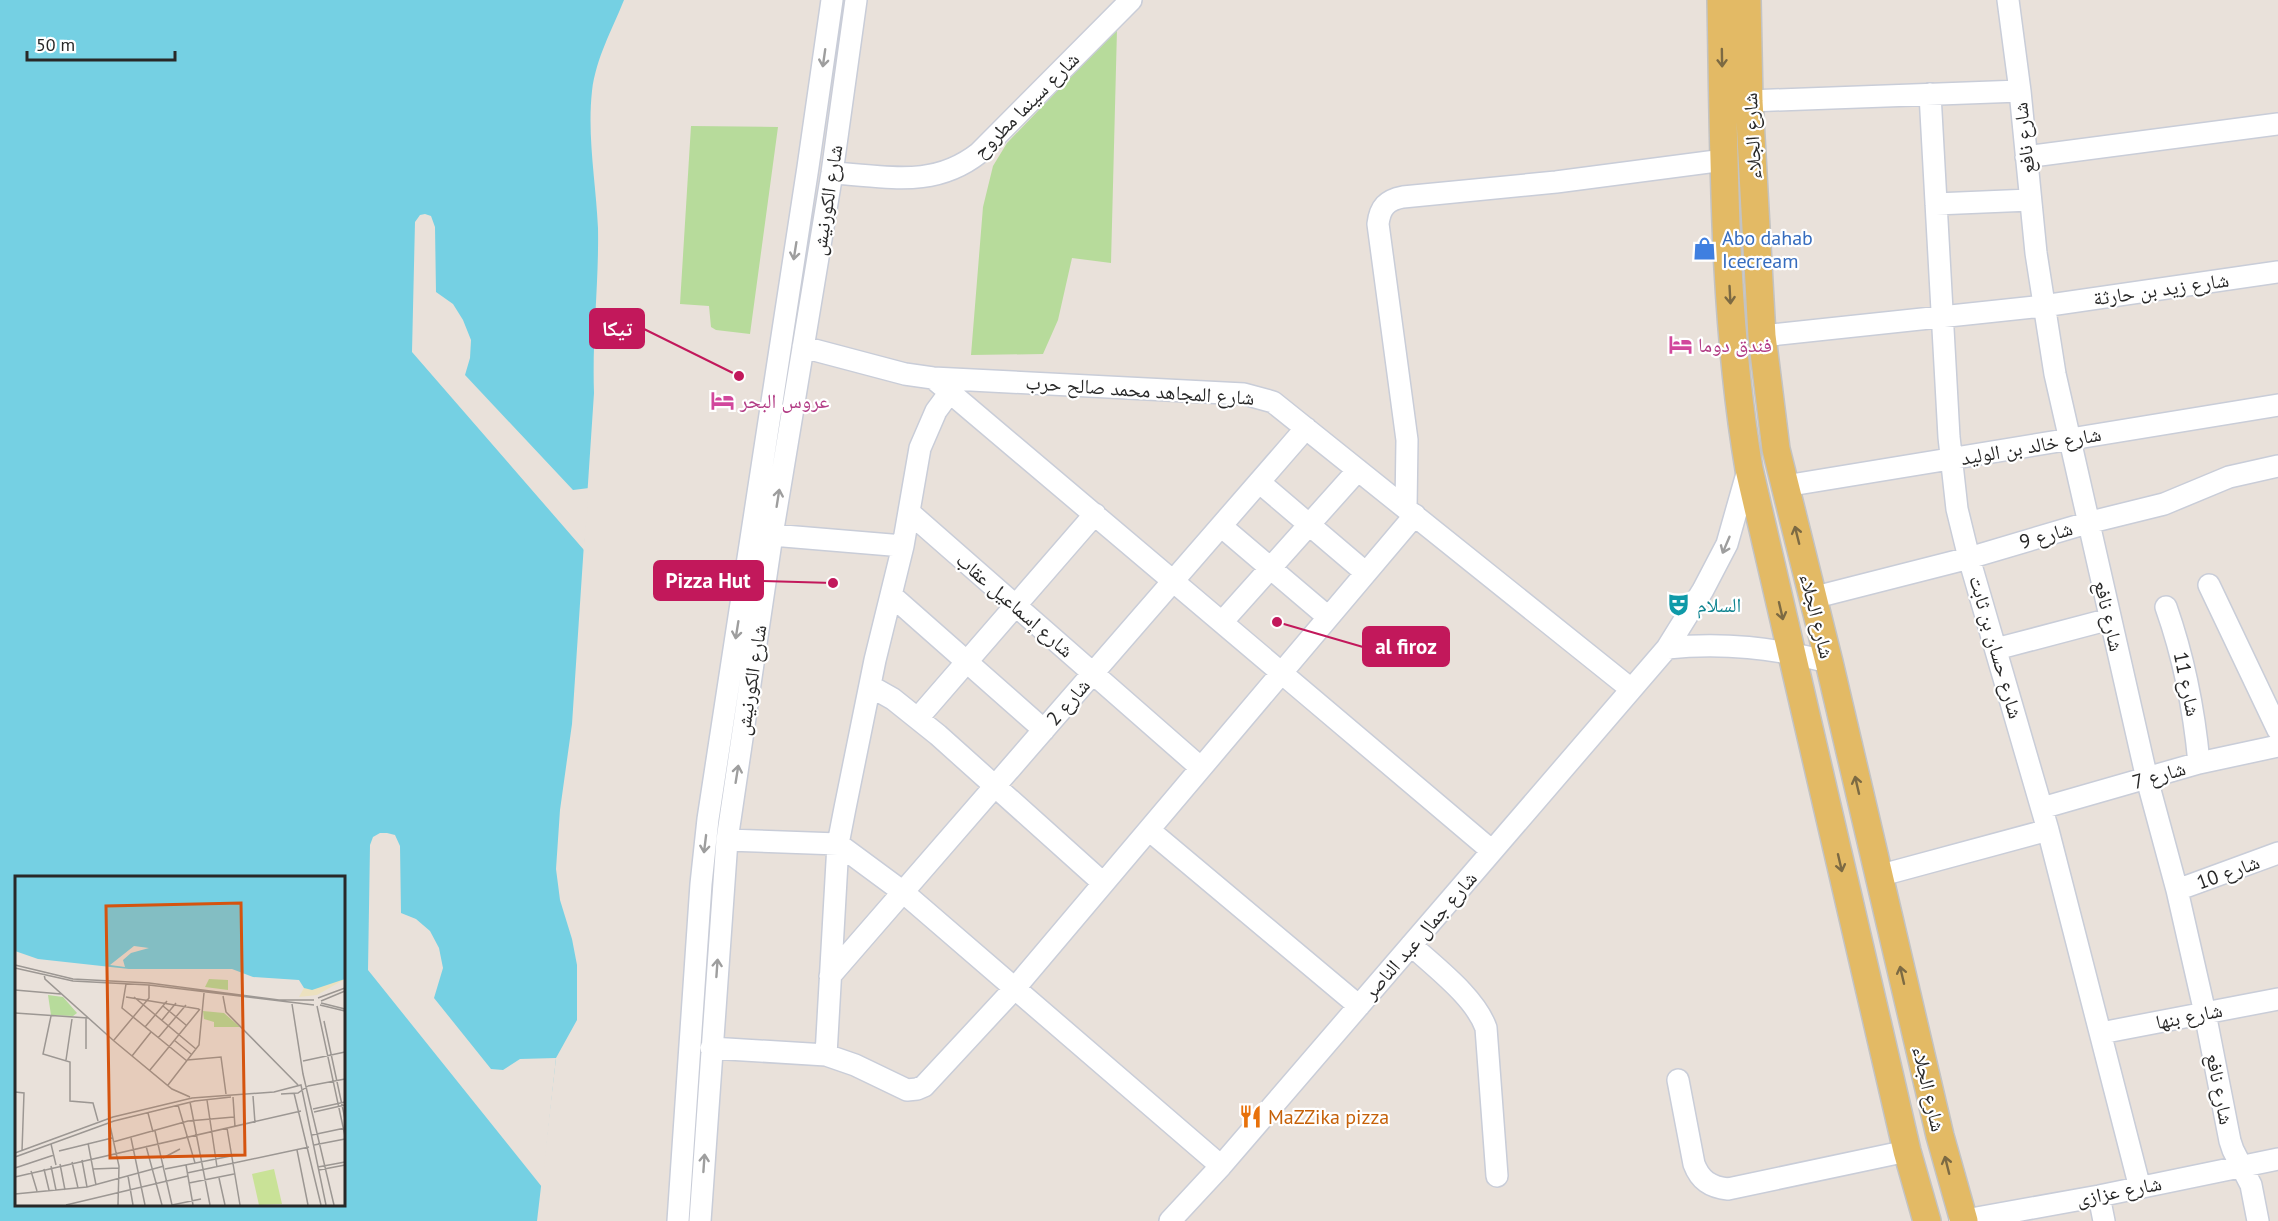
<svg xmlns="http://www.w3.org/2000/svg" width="2278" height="1221" viewBox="0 0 2278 1221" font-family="'PT Sans','Noto Naskh Arabic',sans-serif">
  <rect width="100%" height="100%" fill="#e9e1da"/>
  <path fill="#b7db9b" d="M1117,29L1111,263L1072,258L1058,320L1043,354L971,355L983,207L993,166L1007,143Z
    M691,126L778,127L750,334L716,330L711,327L709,306L680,304Z"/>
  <path fill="#75d0e3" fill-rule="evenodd" d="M0,0H624C612,30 596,58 592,91C587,136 596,183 598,228C599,283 592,338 594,393L572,724L560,810L556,869L560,900L572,939L577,965V1020L556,1058L537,1221H0ZM16,878H344V1204H16Z"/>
  <path fill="#e9e1da" d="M425,214L431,216L435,227L436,292L453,304L463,320L471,340L470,358L465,375L573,490L589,488L584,550L412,352L415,222L420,215Z
    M380,833H387L395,835L400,846L401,913L416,919L430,931L439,948L443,968L434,998L491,1069L503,1070L520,1059L556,1058L542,1187L368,970L370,845L373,837Z"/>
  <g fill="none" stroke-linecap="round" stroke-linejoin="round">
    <defs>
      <path id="minor" d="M2008,0L2020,91L2036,253L2055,374L2147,779L2177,890L2205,1013L2230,1141L2233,1150L2251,1185L2258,1221
        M1930,94L1949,437L1957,509L1969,558L2048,830L2140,1188
        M1749,101L2020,91
        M2026,157L2278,124
        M832,173C887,176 933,189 979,153L1131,0
        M1936,204L2030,200
        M1762,336L2043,306L2278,272
        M803,347L905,374L933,378L1244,394L1273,402L1631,689
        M933,378L1492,851
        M1259,482L1366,573
        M1785,486L2278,405
        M1406,508L1407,440L1378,224C1380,207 1387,200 1403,197L1556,182L1724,160
        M910,513L1201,768
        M1221,526L1328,617
        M772,535L903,546
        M2209,585L2278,730
        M891,595L1044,730
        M1812,598L1969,558L2087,523L2164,504L2229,477L2278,466
        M2166,607C2184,658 2194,709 2199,763
        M1223,621L1358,470
        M1667,648C1723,642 1774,648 1829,662
        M1996,649L2110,619
        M870,686L893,699L938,735L1103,883
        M918,718L1095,514
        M2042,808L2199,763L2278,746
        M1149,830L1359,1006
        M727,840L838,844L903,892L1221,1166
        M1878,876L2048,830
        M2177,890L2278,853
        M1411,945C1436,968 1475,997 1486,1028L1497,1176
        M830,976L1306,428
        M2101,1033L2278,999
        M711,1048L826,1055L855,1065L907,1090L917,1089L924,1086L1015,988L1415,515
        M826,1055L838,844L845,808L875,660L903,546L920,448L936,411L950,392
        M1678,1080L1694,1164C1700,1180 1710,1187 1728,1189L1907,1151
        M2099,1196L2104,1221
        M678,1221L701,884L708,819L808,167L832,0
        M700,1221L727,840L772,535L832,173L856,0
        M1170,1221L1221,1166L1667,648L1703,590L1727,544L1748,470
        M1960,1221L2099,1196L2278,1159"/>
      <path id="major" d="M1721,0C1724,156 1723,315 1749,469L1907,1151L1927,1221
        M1747,0L1749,101L1762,336L1776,449L1829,662L1940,1136L1964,1221"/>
    </defs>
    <use href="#minor" stroke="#c9cdd8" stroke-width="24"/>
    <use href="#major" stroke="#c3c3c3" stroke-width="30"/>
    <use href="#minor" stroke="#fff" stroke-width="21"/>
    <use href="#major" stroke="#e3ba65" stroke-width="27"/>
  </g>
  <defs><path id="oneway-shaft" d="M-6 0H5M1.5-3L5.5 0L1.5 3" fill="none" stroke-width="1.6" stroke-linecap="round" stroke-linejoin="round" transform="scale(1.5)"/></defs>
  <g stroke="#9e9e9e">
    <use href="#oneway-shaft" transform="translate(824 58) rotate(98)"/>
    <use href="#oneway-shaft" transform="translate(795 251) rotate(99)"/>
    <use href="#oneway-shaft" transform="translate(778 498) rotate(-81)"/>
    <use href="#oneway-shaft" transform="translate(1726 545) rotate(113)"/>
    <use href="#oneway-shaft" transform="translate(737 630) rotate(99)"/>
    <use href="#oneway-shaft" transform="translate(737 774) rotate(-81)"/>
    <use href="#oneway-shaft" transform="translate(705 844) rotate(97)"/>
    <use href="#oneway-shaft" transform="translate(717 968) rotate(-86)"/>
    <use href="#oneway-shaft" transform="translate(704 1163) rotate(-86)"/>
  </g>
  <g stroke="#7c6a43">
    <use href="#oneway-shaft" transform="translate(1722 58) rotate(89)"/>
    <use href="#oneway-shaft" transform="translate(1730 295) rotate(87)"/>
    <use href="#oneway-shaft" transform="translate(1797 535) rotate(-104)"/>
    <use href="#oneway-shaft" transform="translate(1781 611) rotate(77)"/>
    <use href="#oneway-shaft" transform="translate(1857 785) rotate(-103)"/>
    <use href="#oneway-shaft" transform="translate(1840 863) rotate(77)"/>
    <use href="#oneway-shaft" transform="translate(1902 975) rotate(-103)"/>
    <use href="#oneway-shaft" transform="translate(1947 1165) rotate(-104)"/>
  </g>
  <defs>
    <symbol id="shop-bare" viewBox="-9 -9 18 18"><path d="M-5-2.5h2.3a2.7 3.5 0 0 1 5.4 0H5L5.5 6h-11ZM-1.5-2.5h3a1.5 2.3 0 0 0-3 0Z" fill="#3f7fe0" stroke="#fff" stroke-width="2.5" paint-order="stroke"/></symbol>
    <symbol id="hotel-bare" viewBox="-9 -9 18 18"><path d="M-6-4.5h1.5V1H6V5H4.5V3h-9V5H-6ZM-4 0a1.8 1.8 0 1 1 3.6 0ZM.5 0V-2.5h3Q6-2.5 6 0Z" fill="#d1479c" stroke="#fff" stroke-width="2.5" paint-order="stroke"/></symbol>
    <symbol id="theatre-bare" viewBox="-9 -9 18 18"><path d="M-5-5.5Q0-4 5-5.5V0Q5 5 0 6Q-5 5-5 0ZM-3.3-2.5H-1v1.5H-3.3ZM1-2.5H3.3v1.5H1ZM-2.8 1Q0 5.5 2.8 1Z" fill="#0f9aa8" stroke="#fff" stroke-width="2.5" paint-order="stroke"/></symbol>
    <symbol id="restaurant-bare" viewBox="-9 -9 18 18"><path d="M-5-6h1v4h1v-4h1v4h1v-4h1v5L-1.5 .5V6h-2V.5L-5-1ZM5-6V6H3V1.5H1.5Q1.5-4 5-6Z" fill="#e8710a" stroke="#fff" stroke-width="2.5" paint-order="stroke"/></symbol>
  </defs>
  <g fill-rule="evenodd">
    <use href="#shop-bare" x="1688" y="232" width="33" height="33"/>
    <use href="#hotel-bare" x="1664" y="328" width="33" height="33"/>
    <use href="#hotel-bare" x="706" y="384" width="33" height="33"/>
    <use href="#theatre-bare" x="1662" y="588" width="33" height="33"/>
    <use href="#restaurant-bare" x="1234" y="1100" width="33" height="33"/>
  </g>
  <g text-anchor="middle" stroke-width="4.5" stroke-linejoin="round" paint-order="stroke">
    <g font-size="20" fill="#282828" stroke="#fff">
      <text transform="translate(1026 105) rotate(-45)" y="7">شارع سينما مطروح</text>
      <text transform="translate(1752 136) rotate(-93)" y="7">شارع الجلاء</text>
      <text transform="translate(2024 138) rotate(-96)" y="7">شارع نافع</text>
      <text transform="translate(827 200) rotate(-81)" y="7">شارع الكورنيش</text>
      <text transform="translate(2161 289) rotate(-8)" y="7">شارع زيد بن حارثة</text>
      <text transform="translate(1140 390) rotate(4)" y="7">شارع المجاهد محمد صالح حرب</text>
      <text transform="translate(2031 446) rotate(-10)" y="7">شارع خالد بن الوليد</text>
      <text transform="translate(2046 535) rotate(-16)" y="7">شارع 9</text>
      <text transform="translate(1015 605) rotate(41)" y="7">شارع إسماعيل عقاب</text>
      <text transform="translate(1817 616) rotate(76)" y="7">شارع الجلاء</text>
      <text transform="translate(2109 616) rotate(77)" y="7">شارع نافع</text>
      <text transform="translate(1996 647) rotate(74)" y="7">شارع حسان بن ثابت</text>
      <text transform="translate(751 680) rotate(-81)" y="7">شارع الكورنيش</text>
      <text transform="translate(2187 684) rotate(78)" y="7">شارع 11</text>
      <text transform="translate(1068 702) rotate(-49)" y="7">شارع 2</text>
      <text transform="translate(2159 775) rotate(-16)" y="7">شارع 7</text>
      <text transform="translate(2228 872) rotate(-20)" y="7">شارع 10</text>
      <text transform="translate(1420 935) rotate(-49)" y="7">شارع جمال عبد الناصر</text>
      <text transform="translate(2189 1016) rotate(-11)" y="7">شارع بنها</text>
      <text transform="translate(1929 1089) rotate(77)" y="7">شارع الجلاء</text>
      <text transform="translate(2220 1089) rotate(79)" y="7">شارع نافع</text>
      <text transform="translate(2119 1191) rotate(-11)" y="7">شارع عزازى</text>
    </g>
    <g font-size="20" fill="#366cbe" stroke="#fff" text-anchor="start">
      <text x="1722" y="245">Abo dahab<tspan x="1722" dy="23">Icecream</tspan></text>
    </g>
    <g font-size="20" fill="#b23c85" stroke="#fff" text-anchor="start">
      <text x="1698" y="352">فندق دوما</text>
      <text x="740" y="408">عروس البحر</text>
    </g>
    <g font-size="20" fill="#0d838f" stroke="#fff" text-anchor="start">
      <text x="1697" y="612">السلام</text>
    </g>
    <g font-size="20" fill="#c56008" stroke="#fff" text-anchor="start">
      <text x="1268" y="1124">MaZZika pizza</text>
    </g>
  </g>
  <g transform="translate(15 876)">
    <rect width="330" height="330" fill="#e9e1da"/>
    <path d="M194,103L213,104V114L190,111ZM33,119L48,121L62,137L58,140L36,139ZM188,135L209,137L225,151H199V146L189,143Z" fill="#b7db9b"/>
    <path d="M330,103L302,119L284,121L289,112Z" fill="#ece1bf"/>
    <path d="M259,293L267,328L244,329L237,298Z" fill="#c9e297"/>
    <path d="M0,1H330V103L297,114L289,112L284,104L238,101L217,93H114L23,83L0,75Z" fill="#75d0e3"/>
    <path d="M119,70L134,72L116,77L108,84L110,91L95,89Z" fill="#e9e1da"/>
    <path fill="none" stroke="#9c9793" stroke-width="1.5" d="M0,89L58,103L134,107L264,124H299M0,92L58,105L134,109L299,129M29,98L30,103L99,165L157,213L175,221M111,108L107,132L172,185M0,114L46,118M208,120L211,136L283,209M111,121L184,133M119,121L181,173M303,122L330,112M306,125L330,115M306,127L330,133M277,128L288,198L319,329M305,129L330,135M148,130L171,149M302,130L330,260M0,137L73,142M36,140L28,178L55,186V225L78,227L83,245M71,142V173M147,144L161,127M309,145L330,243M130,151L152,125M143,162L171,129M99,164L134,122V109M159,164L176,178M117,180L136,156M51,184L57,143M172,184L206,181L211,218M288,185L330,176M135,194L185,133M153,209L184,169L189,117M293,210L330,203M0,216L9,217L7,275M279,217L306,329M266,218L283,217L293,210M238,220L240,247M218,221L220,251M192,224L202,291M175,226L195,329M163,229L180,287M298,233L330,226M299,236L330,229M133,237L138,256M94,245L104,290L103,329M212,252L225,329M140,255L157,329M297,259L330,252M116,262L130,329M98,266L173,245L219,241M73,267L81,309M36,268L41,289M299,269L330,263M131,270L147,329M282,274L293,329M44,275L97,262M0,277L98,241L177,222L259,216L286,209L311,329M0,281L99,245L180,225L216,221M148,282L165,273M67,284L72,311M57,286L63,312M45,288L50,314M171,289L178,329M36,290L41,314M303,291L330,286M0,292L39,279M29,293L34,314M78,293L104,292M150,293L216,280M304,294L330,289M16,295L22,315M172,297L294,271M113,300L118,329M0,301L286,235M204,302L210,329M174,307L219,298M0,318L72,311L149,290M51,329L173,300M157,329L186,323"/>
    <path fill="#d5540f" fill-opacity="0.15" stroke="#d5540f" stroke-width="3" d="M226,27L230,279L95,282L91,30Z"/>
    <rect width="330" height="330" fill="none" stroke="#282828" stroke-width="3"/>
  </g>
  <path fill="none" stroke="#c2185b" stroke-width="2" d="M739 376L644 329M833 583L763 581M1277 622L1363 647"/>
  <g fill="#c2185b" stroke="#fff" stroke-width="2">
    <circle cx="739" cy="376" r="6"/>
    <circle cx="833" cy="583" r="6"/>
    <circle cx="1277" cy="622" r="6"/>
  </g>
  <g fill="#c2185b" stroke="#c2185b" stroke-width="2">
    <rect x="590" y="309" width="54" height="39" rx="6"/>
    <rect x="654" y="561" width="109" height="39" rx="6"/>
    <rect x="1363" y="627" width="86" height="39" rx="6"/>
  </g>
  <g font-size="21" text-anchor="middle" font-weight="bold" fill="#fff">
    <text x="617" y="336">تيكا</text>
    <text x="708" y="588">Pizza Hut</text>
    <text x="1406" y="654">al firoz</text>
  </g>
  <path d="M27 51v9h148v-9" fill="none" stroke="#282828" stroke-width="3"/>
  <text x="36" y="51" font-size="18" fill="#282828" stroke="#ffffff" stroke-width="4.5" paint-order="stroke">50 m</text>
</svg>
